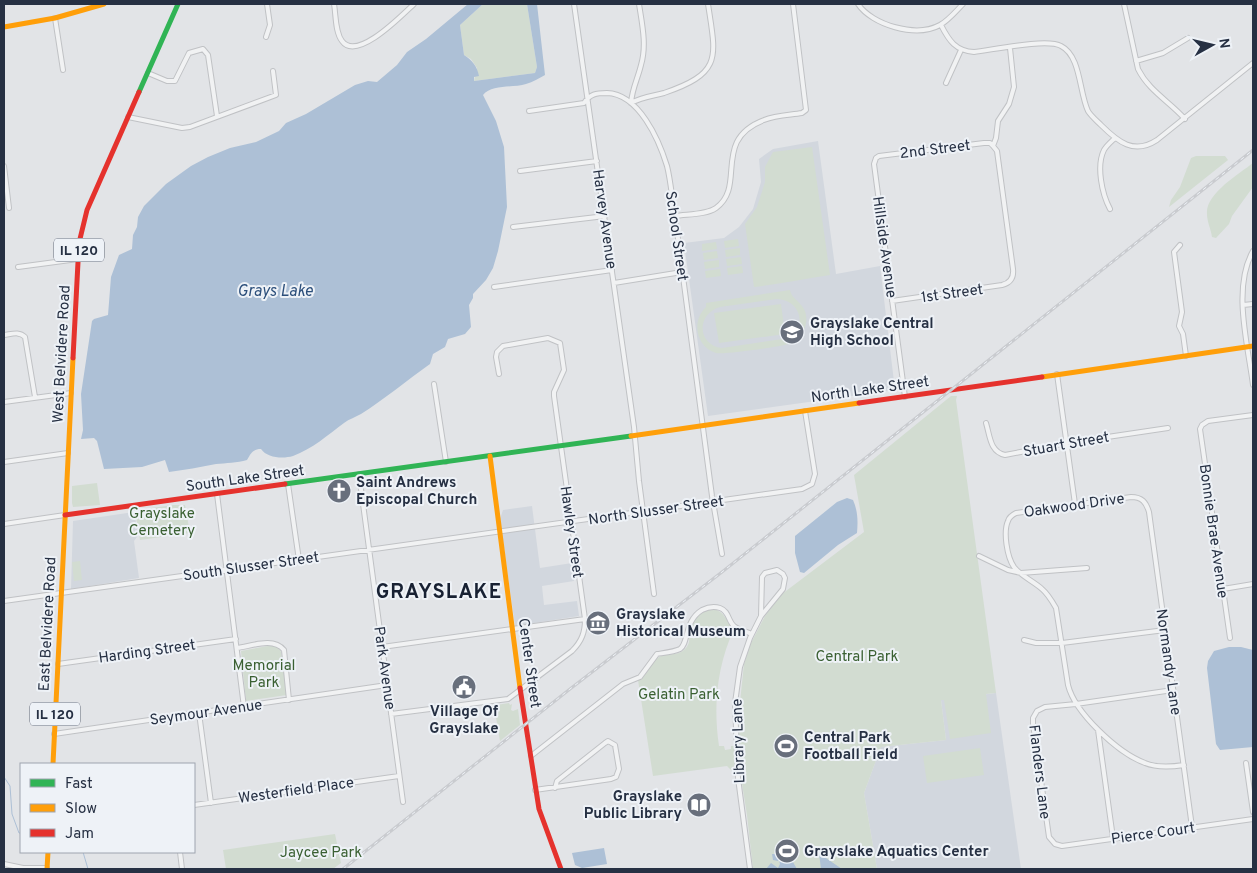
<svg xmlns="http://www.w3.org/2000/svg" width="1257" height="873" viewBox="0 0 1257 873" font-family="Overpass,sans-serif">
  <rect width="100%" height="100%" fill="#e2e4e7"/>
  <path fill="#d2d7de" d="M818,141L836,274L880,266L895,390L708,416L684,243L724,238L739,227L753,209L761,182L759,159L773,149Z
    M532,506L540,568L572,563L574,581L542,586L544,605L577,601L579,616L515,626L500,519L503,510Z
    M134,512L138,533L137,537L134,541L139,578L71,589L73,521Z
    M996,693L1021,869H877L864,793L881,747L946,740L941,700Z"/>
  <path fill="#d2dcd1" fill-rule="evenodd" d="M483,4H527L537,67L535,73L474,81L477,68L471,59L464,55L460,25Z
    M812,147L830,275C804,279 779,284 754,287L745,224L757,207L765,182V167L773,152Z
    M1196,156H1225L1228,160L1169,207L1171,200L1180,187L1191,158Z
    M1253,163V187L1232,216L1229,224L1216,238L1212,237C1211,229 1207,222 1207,214C1205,194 1239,174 1253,163Z
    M738,239L739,246L725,248L724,241Z
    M716,242L717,249L702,251V244Z
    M740,248V255L726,257L725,250Z
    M717,251L718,258L704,260L703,253Z
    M741,257L742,264L727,266L726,259Z
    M719,260V267L705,269L704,262Z
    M742,266L743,273L728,275L727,268Z
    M720,269L721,276L706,278L705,271Z
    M790,290C792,302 809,303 806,323C805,330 801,338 795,342C788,346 724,355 716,353C696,347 691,321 706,307V303ZM777,299C800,300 808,325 789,338L722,348C697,345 696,314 720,307Z
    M781,304L785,334L719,343L714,313Z
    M951,396H957L956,400L996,693L986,694L991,733L950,739L944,700H941L946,740L881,747L864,793L877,869H753L747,815L740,771L741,753L738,721L744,664L751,643L765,616L782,594L864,532L854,475Z
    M97,483L100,505L73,507L72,503V486Z
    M173,505H185L190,533L140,540L135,511L137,510Z
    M80,561L82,580L74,581L72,562Z
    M714,609C725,612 726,621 734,629C717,666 713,706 719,746H724L725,750L731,749V746H736V775L727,766L653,776L638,680C648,675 650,663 659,657C668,652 677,657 685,649C692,642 688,635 690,627C693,616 704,609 714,609Z
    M273,645L278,647L281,652L287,695L246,701L241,651Z
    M509,703L510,705L512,704L511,710L513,711L518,709L520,725L500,741L495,711H491L490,708L496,705Z
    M980,748L984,775L927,783L923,756Z
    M335,834L341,863L333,869H226L223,850Z"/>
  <path fill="#adc0d6" d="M468,4H483L460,25L464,55C472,60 477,66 479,76L474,77V81L535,73L537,67L527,4H537L545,75C539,78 533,82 526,84C514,88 492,84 483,95L496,121L504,147L507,207L498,251L493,268L486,280L473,294V298L469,305L471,327L465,334L448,339L445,347L433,354L430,364C407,380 385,399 361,414C356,417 349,419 344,423C328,435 312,449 293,456C283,459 267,458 261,449C253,449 251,453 247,460C237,463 226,463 216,464C200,467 185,470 169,472L165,460L142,467L104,469L97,441L94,438L81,439L83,430L81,394L92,321L94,319L108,315L111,277L119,255L132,249L133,235L137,227L138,217L144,206L166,184L191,166L208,157L230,148L256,142L279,131L286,123L306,114L355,85L368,81L377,82L397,65L407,52L426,39Z
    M847,498L853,500C858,511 858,522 857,533L838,545L804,573L800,572L795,553V536L837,502Z
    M1241,647L1253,650V747L1220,750L1216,744L1207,668L1208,661L1214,651L1229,647Z
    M604,848L607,864L582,868L575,865L572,853Z
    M775,852L778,853L787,852L797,869H766L771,863L778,868L780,864L779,860L778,861L773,860L772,854H775Z
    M819,853L820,854L842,869H821Z"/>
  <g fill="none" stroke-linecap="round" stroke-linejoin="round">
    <path stroke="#adc0d6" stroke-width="1" d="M4,777L10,786L12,814L19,833H21
      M83,852L88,869"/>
    <defs>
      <path id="street" d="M334,4C336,15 335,32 342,41C357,62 402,15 414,4
        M574,4L634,427L639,481L654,594
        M858,4C872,25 916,38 940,25C949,20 956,11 963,4
        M1124,4L1138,69C1149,91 1169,101 1185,119
        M55,18L63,70
        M941,25C949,41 956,51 974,52C992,50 1047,38 1061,46C1081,56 1079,92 1088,111C1091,116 1097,121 1101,125C1118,142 1134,155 1157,140L1253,63
        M266,37L270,25L267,4
        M1136,61L1163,53L1188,38
        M148,73L167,81H175L189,53L203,49L208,55L217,116
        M946,83L961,50
        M631,103C642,97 653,96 664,93C723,73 716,57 708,4
        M631,103C632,89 638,78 641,65C647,45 642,24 639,4
        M529,111L584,103C590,94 596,93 607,93C639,94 659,140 667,166C671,182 672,199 675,216L712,496L722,554
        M128,117L182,128L190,127L276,95L273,71
        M4,166L9,208
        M520,171L597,161
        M1110,209C1102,194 1096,166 1104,150C1107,145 1111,142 1115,138
        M675,216C687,214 706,215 716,208C747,186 711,140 764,120C776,115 790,115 802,113L806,110L793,4
        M513,227L605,216
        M1180,245L1174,252L1182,312L1179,326L1183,334L1186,356
        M1253,251C1232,288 1248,345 1253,385
        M18,267L78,259
        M614,283L682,272
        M494,287L612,270
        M892,301L1002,285C1010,283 1014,278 1013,269L997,151L993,146L996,138L998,121L1009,104L1014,87L1010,48
        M1243,305L1253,304
        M4,335C12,334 19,331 25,337L35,397
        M1057,374L1075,504
        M434,384L446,462
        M905,397L874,164L876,158L879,156L984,143H990L993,146
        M4,402L71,393
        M986,423C990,436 990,452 1005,455L1067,443L1168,428
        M4,462L68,453
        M359,474L403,802
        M288,484L299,560
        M217,494L244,707
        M4,524L65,515
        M979,556L1008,570L1021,573L1087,568
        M1223,589L1253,584
        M4,601L802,489L812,484L815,474L805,411
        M1230,638L1200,429L1202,425L1208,421L1253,415
        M1024,640L1036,643H1062L1165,630
        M382,647L585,619
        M237,648C252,646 273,637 284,650L289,700
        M58,664L236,639
        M1173,690L1076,704L1045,707L1037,711L1033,718V724L1049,837L1055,844L1062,846L1253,819
        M199,713L211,803
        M391,714L508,699L572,651C582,641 585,632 585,619L554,396V392L564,370L560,343L548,338L503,346L497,352L496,357L499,374
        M1098,730L1113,838
        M54,734L387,685
        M531,756L623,684L640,677L657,654C663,653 674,652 680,649C689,643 684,621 702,610C708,607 714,606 720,608C729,611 728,621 734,626C739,630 747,632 752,634
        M1246,763L1253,812
        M1184,765C1171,767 1157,768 1145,763C1118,753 1075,713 1068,685L1056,608C1052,601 1048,594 1042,589C1033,581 1021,576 1014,567C1007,557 1003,532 1008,521C1009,517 1012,515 1016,513L1131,497C1142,497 1146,502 1149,512L1192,827
        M535,790L611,779L616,777L619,769L615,745L608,741L605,743L557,781L555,788
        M194,805L399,776
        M180,852L182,869
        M4,864L23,868H47
        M750,869L738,778L735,703L740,667L750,638L761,616L783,589L785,578L783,574L777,570L765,573L762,577L761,616"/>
    </defs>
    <use href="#street" stroke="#c0c2c5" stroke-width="6"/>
    <use href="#street" stroke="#f1f2f3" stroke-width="4"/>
    <path stroke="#30b455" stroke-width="5" d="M139,92L178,4
      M285,484L631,436"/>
    <path stroke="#ff9f0a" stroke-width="5" d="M4,27L55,18L104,4
      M1042,377L1253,346
      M631,436L859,403
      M490,456L520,688
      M53,764L73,358
      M47,869L48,852"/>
    <path stroke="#e5322d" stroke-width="5" d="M73,358L79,243L87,210L139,92
      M859,403L1042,377
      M65,515L285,484
      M520,688L539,809L561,869"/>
    <defs>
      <path id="rail" d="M343,869L570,689L722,572L1253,150"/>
    </defs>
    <use href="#rail" stroke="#c9cbcf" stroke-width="3"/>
    <use href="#rail" stroke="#eef2f7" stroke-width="1" stroke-dasharray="4" stroke-linecap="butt"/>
  </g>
  <defs>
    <symbol id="school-disc" viewBox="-11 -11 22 22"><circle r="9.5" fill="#686f7c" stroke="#eef2f7"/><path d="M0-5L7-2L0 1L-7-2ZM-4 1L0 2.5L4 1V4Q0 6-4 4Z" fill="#fff"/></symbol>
    <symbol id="church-disc" viewBox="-11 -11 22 22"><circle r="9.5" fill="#686f7c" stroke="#eef2f7"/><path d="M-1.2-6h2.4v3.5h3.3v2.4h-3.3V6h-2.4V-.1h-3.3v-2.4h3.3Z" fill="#fff"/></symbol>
    <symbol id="museum-disc" viewBox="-11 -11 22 22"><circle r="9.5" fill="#686f7c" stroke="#eef2f7"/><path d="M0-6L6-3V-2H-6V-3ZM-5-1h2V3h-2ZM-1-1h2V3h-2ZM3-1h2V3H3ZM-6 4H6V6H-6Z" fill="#fff"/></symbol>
    <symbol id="civic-disc" viewBox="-11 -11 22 22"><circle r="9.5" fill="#686f7c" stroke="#eef2f7"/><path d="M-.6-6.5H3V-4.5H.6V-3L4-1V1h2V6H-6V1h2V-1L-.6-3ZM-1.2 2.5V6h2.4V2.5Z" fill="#fff"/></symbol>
    <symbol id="stadium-disc" viewBox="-11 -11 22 22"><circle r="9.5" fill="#686f7c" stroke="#eef2f7"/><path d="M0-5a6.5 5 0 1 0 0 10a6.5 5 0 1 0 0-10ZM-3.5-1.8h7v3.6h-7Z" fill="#fff"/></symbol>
    <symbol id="library-disc" viewBox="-11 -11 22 22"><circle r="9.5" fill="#686f7c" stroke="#eef2f7"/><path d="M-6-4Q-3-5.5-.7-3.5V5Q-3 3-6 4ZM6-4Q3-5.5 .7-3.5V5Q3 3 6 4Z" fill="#fff"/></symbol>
  </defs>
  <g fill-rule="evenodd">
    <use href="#school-disc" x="778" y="318" width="28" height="28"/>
    <use href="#church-disc" x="325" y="477" width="28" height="28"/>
    <use href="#museum-disc" x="584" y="609" width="28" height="28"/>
    <use href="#civic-disc" x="450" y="673" width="28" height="28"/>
    <use href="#stadium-disc" x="772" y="732" width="28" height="28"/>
    <use href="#library-disc" x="685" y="791" width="28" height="28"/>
    <use href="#stadium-disc" x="773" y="837" width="28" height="28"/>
  </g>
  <g text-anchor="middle" stroke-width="4" stroke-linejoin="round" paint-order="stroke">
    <g fill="#eef2f7" stroke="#626a79" stroke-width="1">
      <rect x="54" y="238.5" width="50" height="23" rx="4"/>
      <rect x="30" y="702.5" width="50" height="23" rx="4"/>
    </g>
    <g font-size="14" font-weight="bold" fill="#263043">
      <text x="79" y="255">IL 120</text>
      <text x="55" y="719">IL 120</text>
    </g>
    <g font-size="15" fill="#263043" stroke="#eef2f7">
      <text transform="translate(935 149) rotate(-7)" y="5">2nd Street</text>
      <text transform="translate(605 219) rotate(82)" y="5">Harvey Avenue</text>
      <text transform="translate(677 236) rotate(82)" y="5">School Street</text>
      <text transform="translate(885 247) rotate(82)" y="5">Hillside Avenue</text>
      <text transform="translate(952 293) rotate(-8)" y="5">1st Street</text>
      <text transform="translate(61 354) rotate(-87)" y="5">West Belvidere Road</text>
      <text transform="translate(870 389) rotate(-8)" y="5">North Lake Street</text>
      <text transform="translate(1066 444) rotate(-10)" y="5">Stuart Street</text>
      <text transform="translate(245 478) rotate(-8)" y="5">South Lake Street</text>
      <text transform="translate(1074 505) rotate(-8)" y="5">Oakwood Drive</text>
      <text transform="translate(656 510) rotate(-8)" y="5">North Slusser Street</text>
      <text transform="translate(1214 531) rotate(82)" y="5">Bonnie Brae Avenue</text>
      <text transform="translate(572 532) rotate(82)" y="5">Hawley Street</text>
      <text transform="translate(251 566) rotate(-8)" y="5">South Slusser Street</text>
      <text transform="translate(47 624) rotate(-87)" y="5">East Belvidere Road</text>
      <text transform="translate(147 651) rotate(-8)" y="5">Harding Street</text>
      <text transform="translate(1169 662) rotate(82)" y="5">Normandy Lane</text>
      <text transform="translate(530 663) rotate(82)" y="5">Center Street</text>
      <text transform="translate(385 668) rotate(82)" y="5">Park Avenue</text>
      <text transform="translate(206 712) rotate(-8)" y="5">Seymour Avenue</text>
      <text transform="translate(738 741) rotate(-92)" y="5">Library Lane</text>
      <text transform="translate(1040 772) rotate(83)" y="5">Flanders Lane</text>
      <text transform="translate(296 790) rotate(-8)" y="5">Westerfield Place</text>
      <text transform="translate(1153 833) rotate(-8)" y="5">Pierce Court</text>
    </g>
    <g font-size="15" font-weight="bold" fill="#263043" stroke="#eef2f7" text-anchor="start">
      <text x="810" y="328">Grayslake Central<tspan x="810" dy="17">High School</tspan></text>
      <text x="356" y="487">Saint Andrews<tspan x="356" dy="17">Episcopal Church</tspan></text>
      <text x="616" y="619">Grayslake<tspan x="616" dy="17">Historical Museum</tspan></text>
      <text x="464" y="716" text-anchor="middle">Village Of<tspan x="464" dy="17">Grayslake</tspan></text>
      <text x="804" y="742">Central Park<tspan x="804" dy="17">Football Field</tspan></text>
      <text x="682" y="801" text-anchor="end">Grayslake<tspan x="682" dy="17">Public Library</tspan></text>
      <text x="804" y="856">Grayslake Aquatics Center</text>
    </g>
    <g font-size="15" fill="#3a6032" stroke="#eef2f7">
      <text x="162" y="518">Grayslake<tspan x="162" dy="17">Cemetery</tspan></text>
      <text x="857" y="661">Central Park</text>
      <text x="264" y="670">Memorial<tspan x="264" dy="17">Park</tspan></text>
      <text x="679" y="699">Gelatin Park</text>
      <text x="321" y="857">Jaycee Park</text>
    </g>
    <g font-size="16" font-style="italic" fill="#2c4f7b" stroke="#eef2f7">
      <text x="275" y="296">Grays Lake</text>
    </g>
    <g font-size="20" font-weight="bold" letter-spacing="1" fill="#182133" stroke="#eef2f7">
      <text x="439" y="598">GRAYSLAKE</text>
    </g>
  </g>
  <rect width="1257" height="873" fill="none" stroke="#263043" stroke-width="10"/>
  <rect x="20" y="763" width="175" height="90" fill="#eef2f7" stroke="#9ea4af"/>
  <rect x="30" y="779" width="25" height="8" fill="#30b455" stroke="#9ea4af"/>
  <text x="65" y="788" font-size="15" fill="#263043">Fast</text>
  <rect x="30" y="804" width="25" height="8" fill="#ff9f0a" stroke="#9ea4af"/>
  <text x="65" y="813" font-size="15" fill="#263043">Slow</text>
  <rect x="30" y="829" width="25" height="8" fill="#e5322d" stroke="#9ea4af"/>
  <text x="65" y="838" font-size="15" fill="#263043">Jam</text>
  <g transform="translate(1212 45) rotate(82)" stroke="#eef2f7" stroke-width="4" paint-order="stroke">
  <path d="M0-4L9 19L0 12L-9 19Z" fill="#263043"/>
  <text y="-8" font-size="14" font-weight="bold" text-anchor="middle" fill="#263043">N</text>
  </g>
</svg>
